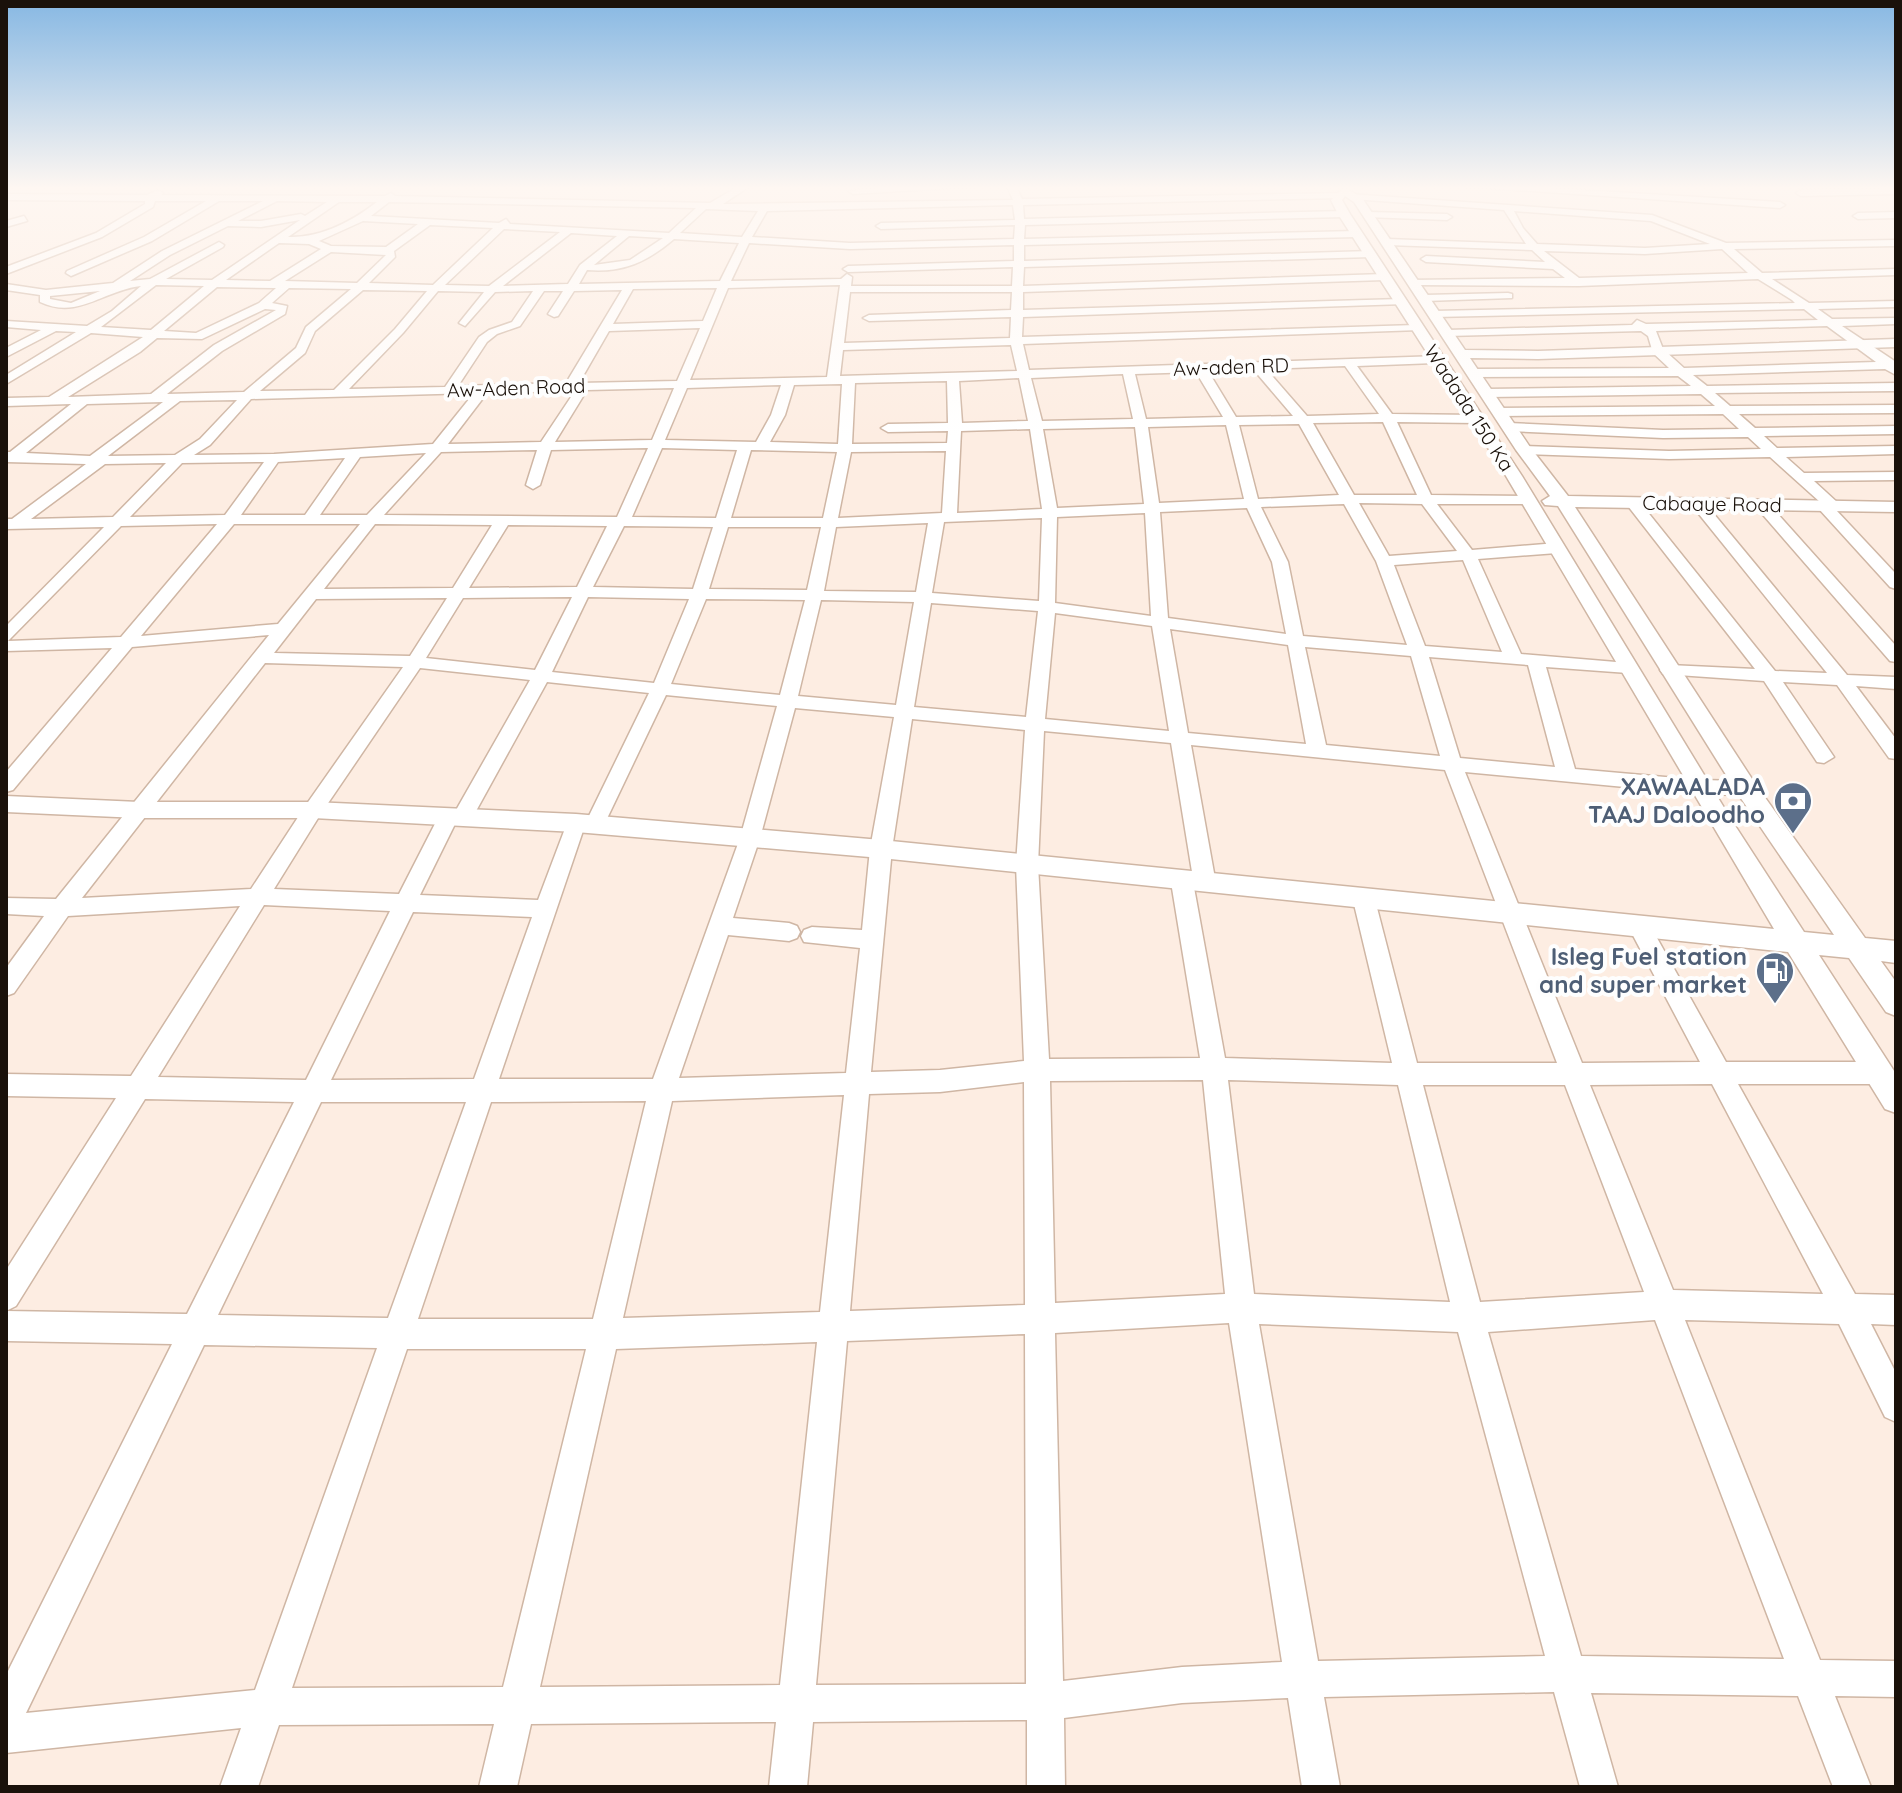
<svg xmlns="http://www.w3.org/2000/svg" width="1902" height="1793" viewBox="0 0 1902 1793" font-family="Quicksand,sans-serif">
  <rect width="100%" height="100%" fill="#fdede2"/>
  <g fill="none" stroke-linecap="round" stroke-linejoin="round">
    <defs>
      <path id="minor" d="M739,186H750L723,204L1013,200L1007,186H1016L1022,199L1343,193L1340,198L1023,205L1024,219L1344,211L1349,214L1344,217L1025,225L1024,239L1357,231L1362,234L1357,237L1024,245V261L1371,251L1376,254L1371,257L1024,267L1023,286L1384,274L1389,277L1384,280L1023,292V310L1401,299L1405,300V304L1023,317L1022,337L1416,325L1422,328L1420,330L1023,344L1029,370L1439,356V362L1435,363L1357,366L1392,414L1477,415L1484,419L1477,423L1397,422L1431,495L1528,496L1535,500L1528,504H1437L1472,550L1557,543L1565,548L1557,553L1478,559L1521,654L1628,663L1637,668L1628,673L1546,667L1575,769L1699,780L1746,781L1756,788L1746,795L1699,794L1465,772L1582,1063L1700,1062L1628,926L1631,920L1639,917L1647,920L1726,1062H1879L1888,1065L1892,1073L1888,1081L1879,1084H1738L1855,1294L1896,1295V1325L1871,1324L1896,1373V1422L1885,1417L1839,1324L1685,1320L1820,1660L1896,1661V1697L1835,1696L1871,1787H1833L1798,1696L1591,1693L1618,1787H1580L1554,1692L1324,1697L1340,1787H1302L1288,1698L1182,1703L1064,1718L1065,1787H1027V1720L813,1722L807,1787H769L776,1722L531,1724L517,1787H479L494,1724L279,1725L258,1787H220L241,1728L6,1753V1675L172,1344L6,1341V1311L187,1314L294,1102L145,1099L16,1306L6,1311V1270L116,1098L6,1096V1074L131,1076L240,906L68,916L14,993L6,996V968L44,916L6,914V898L56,899L269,635L132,647L13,790L6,792V772L112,648L6,651V626L104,527L6,529V519H12L86,464L6,462V452H10L71,404L6,406V398L49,397L143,337L91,333L6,384V375L76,332L56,331L6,357V348L41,330L6,327V321L87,326L112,311L141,286C104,290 78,320 40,302V295L6,290V284L46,290L113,283L162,251L263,201H219L152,241L71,276L66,273L67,271L144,237L206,201H155L153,207L102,237L6,274V267L96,233L145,204V201L6,200V194L147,195L158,190L163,193L161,195L385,196L391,193L395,196L710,203ZM277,201L327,202L305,216L301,214L261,221H238ZM339,202H377C351,222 321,238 288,237ZM389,202L696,208L669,233L510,224L506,219L499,223L371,216ZM1013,205L1015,220L881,223L876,226L881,229L1015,225L1014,239L850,243L752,237L767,211ZM706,209L758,211L742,237L680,233ZM300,220L212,280L166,279L223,247L224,245L219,242L150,279L130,281L170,255L228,226L261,227ZM363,221L418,224L386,247L331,246L319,241ZM430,225L493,228L433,285L369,283L395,257L394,251ZM504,229L560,232L489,286L445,285ZM571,233L617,236L580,265L568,284L503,286ZM629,236L663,238L630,260L594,265ZM674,239L739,243L720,281L579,284L587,270C623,273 647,262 674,239ZM279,243L309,244L321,249L270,281L226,280ZM749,243L850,249L1014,245V261L848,266L843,269L848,272L1013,267L1012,286H851L852,277L847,274L841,279L731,281ZM331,252L386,255L357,283L285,281ZM156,285L204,286L151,330L101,327ZM840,285L827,377L690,380L728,288ZM217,287L276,288L259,303L196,333L164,331ZM289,288L351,289L306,327L296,348L244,392L167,394L222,351L285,314L287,306L272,303ZM717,288L703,321L613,324L633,289ZM363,290L427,291L395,329L334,390L260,391L305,353L315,331ZM622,290L566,383L458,386L487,342L497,334L520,326L544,291H563L548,314L554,317L558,316L574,291ZM100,291L71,303L50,299V296ZM438,291L484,292L459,323L465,326L495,292L533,291L512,322L489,330L479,337L445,387L349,389L403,333ZM850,292H1012L1011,310L869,315L863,318L869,321L1011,317L1010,338L844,343ZM265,309L276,310L214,345L151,394L68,397L140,352L157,338L202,339ZM700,328L677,381L579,383L609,331ZM1011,345L1017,371L840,376L843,350ZM1345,366L1379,414L1307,416L1266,369ZM1253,369L1293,416L1236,417L1208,371ZM1196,372L1223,417L1146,419L1135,374ZM1123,374L1133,419L1042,421L1031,378ZM1019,378L1028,421L962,423L959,381ZM947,381L948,423L888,424L881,428L888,432L948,431L947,443L852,444L855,383ZM842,384L838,444L770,442L785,415L794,385ZM781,385L771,415L756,442L665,440L687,388ZM674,388L652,440L555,442L587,390ZM575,391L541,442L448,444L487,393ZM474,393L433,444L274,454L194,455L210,445L251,399ZM237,400L200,439L175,455L108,456L180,401ZM163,402L90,456L26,453L87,404ZM1383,422L1417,495H1354L1313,423ZM1299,424L1339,495L1258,499L1239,425ZM1226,425L1244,499L1159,503L1148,427ZM1135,427L1144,504L1057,508L1043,429ZM1030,429L1042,509L957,513L961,431ZM648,448L617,517L384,515L441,452L537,450L526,485L533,489L540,485L551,450ZM662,448L737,450L716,518L632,517ZM751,450L837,452L823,518H731ZM946,451L942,513L838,518L851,452ZM426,453L367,515H320L360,457ZM345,458L305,515H241L278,462ZM264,462L225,515L130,517L182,463ZM166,463L113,517L31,519L105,464ZM1359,503L1422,504L1457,551L1389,556ZM1344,504L1376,561L1407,645L1303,636L1288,562L1261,507ZM1247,508L1272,562L1286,634L1168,618L1160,512ZM1145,513L1151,616L1055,603L1057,517ZM1042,518L1039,601L932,593L944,522ZM928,523L916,592L824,591L836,527ZM217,524L121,637L8,641L121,526ZM234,524H360L278,624L141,636ZM375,524L492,525L453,588L324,589ZM508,525L607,526L577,587L469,588ZM624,526L713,527L693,589L593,587ZM728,527H821L807,590L709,589ZM1463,560L1502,652L1425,646L1394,565ZM572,597L535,670L426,658L463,598ZM588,597L689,599L654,683L552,672ZM447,598L410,656L274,653L316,599ZM706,599L805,600L780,695L671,684ZM821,600L914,602L896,705L798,696ZM931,603L1038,611L1026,717L914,707ZM1055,613L1152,626L1169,731L1045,719ZM1170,629L1288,645L1306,744L1188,733ZM1305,647L1411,656L1440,756L1326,745ZM1429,657L1528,665L1555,767L1460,758ZM265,663L403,667L306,805L251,889L82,898ZM420,668L530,680L455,812H441L399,894L274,889L320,815ZM547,682L649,693L586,822L576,816L569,818L538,900L420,895L456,822H470ZM666,695L777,706L740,838L653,1079H499L585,825L595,831L602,829ZM795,708L894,717L870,849L862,930L812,927L804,930L801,936L804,942L860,948L846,1073L679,1078L728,935L789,941L797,938L800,932L797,926L789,923L733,918L760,838ZM912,719L1025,730L1016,865L1024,1061L940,1070L871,1072L892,849ZM1044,731L1171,743L1194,884L1197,890H1213L1216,884L1191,745L1445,770L1557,1063H1417L1375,900L1372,894L1364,892L1356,894L1353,900L1392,1063L1225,1058L1193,882L1190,876H1174L1171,882L1200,1058L1049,1059L1038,865ZM264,905L390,911L306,1080L158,1077ZM413,912L532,917L474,1079L331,1080ZM1203,1080L1225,1294L1055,1303L1050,1081ZM1228,1080L1398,1085L1450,1302L1254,1294ZM1024,1082L1025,1305L850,1311L869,1094L940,1092ZM1712,1084L1823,1294L1673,1290L1590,1085ZM1423,1085H1565L1644,1292L1480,1302ZM844,1095L820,1312L623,1318L672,1101ZM646,1101L593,1319H418L491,1102ZM321,1102H466L388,1318L218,1315ZM1655,1320L1784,1659L1581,1656L1488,1332ZM1229,1323L1282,1662L1182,1667L1063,1681L1055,1333ZM1259,1324L1458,1332L1545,1656L1318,1661ZM1025,1334L1026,1684L816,1685L847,1341ZM817,1342L780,1685L540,1687L616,1349ZM204,1345L377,1348L255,1690L26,1713ZM407,1349H586L503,1687L292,1688Z
        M898,186H982L853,194L848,191Z
        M1456,186H1514L1780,202L1785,205L1780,208Z
        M1896,188V194L1801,196L1796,193L1801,190Z
        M1349,194L1652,215L1726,243L1896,240V246L1734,249L1762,273L1896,269V275L1772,279L1809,303L1896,301V307L1818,309L1832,319L1896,318V324L1842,326L1896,362V375L1885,369L1693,375L1707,386L1896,383V391L1715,393L1730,406L1896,405V413L1739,414L1755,428L1896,426V434L1764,436L1777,448L1896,446V454L1786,457L1804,473L1896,472V480L1814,481L1838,503L1840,506L1836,510L1896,574V589L1890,587L1819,509L1817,506L1820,502L1770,457L1669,459L1524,454L1517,450L1524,446L1669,451L1761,449L1748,437L1663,438L1509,431L1502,427L1509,423L1663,430L1739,429L1723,414L1499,416L1492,412L1499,408L1715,406L1701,394L1487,397L1481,393L1487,389L1691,386L1678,376L1474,377L1468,373L1474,369L1669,368L1653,353L1648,336L1641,331L1447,336L1441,333L1447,330L1632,325L1637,320L1646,324L1818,320L1804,309L1434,317L1428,314L1434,311L1795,303L1792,300L1758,279L1579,286L1414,285L1409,282L1410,280L1565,278L1553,269L1426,262L1421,259L1426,256L1545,262L1532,250L1387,245L1382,242L1387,239L1526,244L1504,210L1352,199ZM1514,211L1651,221L1710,244L1645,248L1537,244L1523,228ZM1722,249L1748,273L1579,278L1544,251L1645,254ZM1827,326L1876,362L1684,368L1663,349L1656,331Z
        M1368,212L1447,214L1452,217L1447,220L1365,217Z
        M1896,212V218L1858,219L1853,216L1858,213Z
        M24,216L27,221L6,227V221Z
        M1508,293L1512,294V298L1425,301L1419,298L1425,295Z
        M1633,499L1638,500L1775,671L1827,673L1694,508V502H1704L1847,675L1896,677V689L1856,686L1896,739V759L1889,758L1837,685L1783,682L1834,757L1824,763L1817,762L1764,681L1663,674L1660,670L1663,666L1669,665L1755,669L1628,506V500Z
        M1762,501L1767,502L1896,646V662L1890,661L1757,508L1755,505Z"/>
      <path id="tertiary" d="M1344,187L1362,198L1465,350L1538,351L1896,339V347L1538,359L1470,358L1530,447L1568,496L1896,502V512L1575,507L1754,782L1865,938L1896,941V963L1881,961L1896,982V1016L1886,1012L1849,958L1819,955L1896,1074V1113L1885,1109L1788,952L881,858L576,832L313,818H139L6,812V796L139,802H313L576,814L881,840L1774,929L1506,476L1338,214L1331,200ZM1345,196L1354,202L1516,450L1550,496L1542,501L1545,505L1558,506L1738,794L1834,935L1804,932L1734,824L1522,476L1350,214L1342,200Z"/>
    </defs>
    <use href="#minor" stroke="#cfb6a4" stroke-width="3"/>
    <use href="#tertiary" stroke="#cfb6a4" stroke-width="3"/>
    <use href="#minor" fill="#fff" fill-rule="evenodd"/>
    <use href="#tertiary" fill="#fff" fill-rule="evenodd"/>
  </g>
  <linearGradient id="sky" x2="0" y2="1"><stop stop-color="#87b8e3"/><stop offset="0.43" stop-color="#fef7f2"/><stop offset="1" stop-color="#fef7f2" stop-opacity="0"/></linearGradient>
  <rect width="1902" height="437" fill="url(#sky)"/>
  <defs>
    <symbol id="bank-pin" viewBox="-11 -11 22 30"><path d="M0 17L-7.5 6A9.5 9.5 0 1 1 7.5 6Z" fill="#5c6f8a" stroke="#fefefe"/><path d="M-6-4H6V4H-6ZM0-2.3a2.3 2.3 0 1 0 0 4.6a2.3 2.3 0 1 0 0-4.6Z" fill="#fff"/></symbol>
    <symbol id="fuel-pin" viewBox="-11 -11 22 30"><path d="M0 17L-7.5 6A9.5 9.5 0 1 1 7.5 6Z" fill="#5c6f8a" stroke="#fefefe"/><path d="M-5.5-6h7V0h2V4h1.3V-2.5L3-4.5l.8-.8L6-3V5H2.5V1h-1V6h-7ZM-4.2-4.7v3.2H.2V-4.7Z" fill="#fff"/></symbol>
  </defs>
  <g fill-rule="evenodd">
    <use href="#bank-pin" x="1771" y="779" width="44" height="60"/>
    <use href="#fuel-pin" x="1753" y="949" width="44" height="60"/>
  </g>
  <g text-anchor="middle" stroke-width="8" stroke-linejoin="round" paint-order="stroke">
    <g font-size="20" fill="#1a110a" stroke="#fefefe">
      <text transform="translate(1231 367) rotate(-2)" y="7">Aw-aden RD</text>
      <text transform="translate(516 388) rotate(-2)" y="7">Aw-Aden Road</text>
      <text transform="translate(1469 408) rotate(57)" y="7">Wadada 150 Ka</text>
      <text transform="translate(1712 504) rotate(1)" y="7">Cabaaye Road</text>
    </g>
    <g font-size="24" font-weight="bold" fill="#4e5e75" stroke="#fefefe" text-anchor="end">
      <text x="1765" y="795">XAWAALADA<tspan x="1765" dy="28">TAAJ Daloodho</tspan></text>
      <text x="1747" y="965">Isleg Fuel station<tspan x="1747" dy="28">and super market</tspan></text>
    </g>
  </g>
  <rect width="1902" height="1793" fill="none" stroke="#1a110a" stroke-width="16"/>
</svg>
